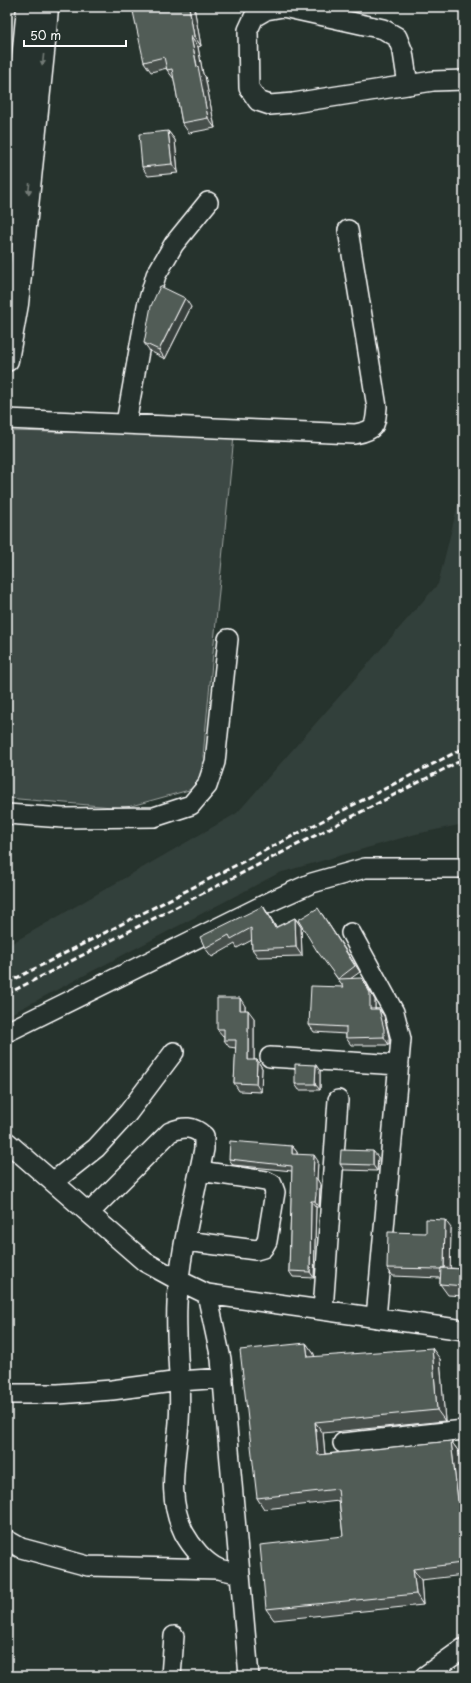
<svg xmlns="http://www.w3.org/2000/svg" width="471" height="1683" viewBox="0 0 471 1683" font-family="'Playpen Sans',sans-serif">
  <rect width="100%" height="100%" fill="#26332d"/>
  <filter id="ink" filterUnits="userSpaceOnUse"><feTurbulence type="fractalNoise" baseFrequency=".025" numOctaves="2"/><feDisplacementMap in="SourceGraphic" scale="8" xChannelSelector="R" yChannelSelector="G"/><feConvolveMatrix kernelMatrix="1 2 1 2 8 2 1 2 1" color-interpolation-filters="sRGB"/></filter>
  <g filter="url(#ink)">
    <path fill="#333f3a" d="M464,480V824L416,834L279,873L7,1016V946L237,813L438,584Z"/>
    <path fill="#3e4944" stroke="#9ea4a2" d="M8,431L234,436L200,787L124,808L7,798V442Z"/>
    <g fill="none" stroke-linecap="round" stroke-linejoin="round">
      <defs>
        <path id="minor" d="M408,85L403,52L397,37L383,29L283,7L266,10L254,17L248,30L249,88L258,101L270,105L293,103L433,81L464,80
          M7,419L355,434C376,430 375,426 377,407L348,230
          M126,423L147,306L156,275L174,244L208,202
          M7,814L63,818L154,817L191,805L207,786L215,762L228,639
          M351,933L394,1012L401,1039L376,1318
          M7,1032L276,899L312,883L365,868H464
          M270,1057L399,1065
          M7,1142L145,1262L178,1280L207,1294L464,1330
          M53,1182L96,1148L128,1113L174,1052
          M89,1213L170,1132C184,1126 193,1126 204,1136V1149C194,1199 179,1254 177,1304C175,1344 182,1383 179,1422C176,1461 166,1496 184,1533C191,1546 205,1563 219,1569C226,1571 234,1572 240,1574
          M186,1241L256,1250L263,1248L267,1241L275,1192L272,1184L266,1181L200,1171
          M207,1294L221,1359L249,1676
          M323,1310L338,1100
          M7,1394H58L112,1390L180,1381L223,1378
          M343,1443L464,1430
          M7,1540L21,1548L88,1566L219,1569
          M171,1676L174,1636
          M425,1676L464,1648"/>
        <path id="highway" d="M7,226L28,7
          M7,360L17,304L45,33L47,7"/>
      </defs>
      <use href="#minor" stroke="#fff" stroke-width="22"/>
      <use href="#highway" stroke="#fff" stroke-width="25"/>
      <use href="#minor" stroke="#26332d" stroke-width="19"/>
      <use href="#highway" stroke="#26332d" stroke-width="22"/>
      <path stroke="#fff" stroke-width="3" stroke-dasharray="6 3" stroke-linecap="butt" d="M7,983L464,748
        M7,994L464,759"/>
    </g>
    <path fill="#464f4b" stroke="#fff" d="M194,7L201,46L198,47L203,74L205,76L215,128L189,133L182,123L174,79L167,70V68L151,72L144,62Z
      M168,131L175,140L178,173L148,176L142,167Z
      M191,307L165,359L150,351L144,343Z
      M263,906L269,915L276,927L295,918L301,927L302,956L258,957L252,949V940L237,948L235,944L212,957L205,948Z
      M322,914L360,972L350,979L367,986L375,1000V1009H379L384,1016L389,1037V1045H351L346,1038V1034L314,1032L309,1025L343,987L298,920Z
      M245,1006V1010L254,1018V1060H257L262,1068L261,1092L239,1091L234,1083L236,1048L229,1047L224,1040V1036H223L217,1029Z
      M320,1071V1090H299L295,1084Z
      M292,1146L297,1152V1155L318,1161L317,1179L320,1184L319,1207H316L314,1278L293,1277L289,1271L292,1171L233,1165L229,1159Z
      M378,1157L377,1171L344,1170L340,1164Z
      M451,1228L450,1268L464,1269V1296L448,1295L440,1284V1278L393,1276L387,1268L426,1233Z
      M306,1343L314,1354V1357L440,1359L445,1421L323,1433L325,1454L451,1441L459,1452L464,1497V1575L421,1580L423,1605L274,1620L266,1609L343,1536L339,1501L264,1509L257,1498Z"/>
    <path fill="#39403d" stroke="#fff" d="M189,7H194L201,46L194,36Z
      M191,37L198,47L203,74L205,76L215,128L208,118Z
      M168,131L175,140L178,173L172,164Z
      M185,298L191,307L165,359L159,350Z
      M263,906L269,915L281,937L275,928Z
      M295,918L301,927L302,956L296,947Z
      M362,978L367,986L375,1000V1016L370,1009Z
      M240,998L245,1006V1018L240,1010Z
      M379,1009L384,1016L389,1037V1045L384,1037Z
      M248,1010L254,1018V1068L248,1060Z
      M257,1060L262,1068L261,1092L256,1084Z
      M316,1065L320,1071V1090L315,1084Z
      M292,1146L297,1152V1160L292,1154Z
      M373,1151L378,1157L377,1171L373,1165Z
      M314,1155L318,1161L317,1179L320,1184L319,1207L315,1201L313,1177Z
      M311,1201L316,1207L314,1278L310,1272Z
      M445,1220L451,1228L450,1278L444,1269Z
      M306,1343L314,1354L315,1368L308,1357Z
      M432,1348L440,1359L445,1421L437,1410Z
      M315,1422L323,1433L326,1466L318,1455Z
      M451,1441L459,1452L464,1497V1518L458,1501Z
      M461,1554L464,1558V1566L462,1563Z
      M413,1569L421,1580L423,1605L416,1594Z"/>
    <path fill="#515c57" stroke="#fff" d="M132,7H189L194,36L191,37L197,67L198,66L208,118L182,123L172,69L167,70L164,57L144,62Z
      M168,131L172,164L142,167L139,134Z
      M160,286L185,298L159,350L144,343L151,306Z
      M263,906L275,928L295,918L296,947L252,949L251,928L231,939L229,935L205,948L200,937Z
      M318,908L355,966L338,979L317,951L298,920Z
      M362,978L370,993V1009H379L384,1029V1037L346,1038V1027L309,1025L311,986L344,987L338,979Z
      M217,998H240V1010H248V1060H257L256,1084L234,1083L236,1040H224V1029H217Z
      M295,1064L316,1065L315,1084H295Z
      M230,1141L292,1146V1154L314,1155L313,1177L316,1178V1195L315,1201H311L310,1272L289,1271L292,1166L229,1159Z
      M341,1150L373,1151V1165L340,1164Z
      M426,1219L445,1220L444,1268H441V1269L387,1268L388,1232L426,1233Z
      M441,1268L464,1269V1286L440,1284Z
      M306,1343L308,1357L432,1348L437,1410L315,1422L318,1455L451,1441L458,1501H462L464,1518V1553L461,1554L462,1563L413,1569L416,1594L266,1609L260,1545L343,1536L338,1489L257,1498L240,1350Z"/>
    <defs><path id="oneway-solid" d="M-6-.8H1V-3.2L6.5 0L1 3.2V.8H-6Z"/></defs>
    <g fill="#727a76">
      <use href="#oneway-solid" transform="translate(43 60) rotate(96)"/>
      <use href="#oneway-solid" transform="translate(29 189) rotate(96)"/>
    </g>
  </g>
  <rect width="471" height="1683" fill="none" stroke="#26332d" stroke-width="24"/>
  <rect x="12" y="12" width="447" height="1659" fill="none" stroke="#fff" stroke-width="1.5" filter="url(#ink)"/>
  <path d="M24 40v6h102v-6" fill="none" stroke="#ffffff" stroke-width="2"/>
  <text x="30" y="40" font-size="12" fill="#ffffff" stroke="#26332d" stroke-width="3" paint-order="stroke">50 m</text>
</svg>
